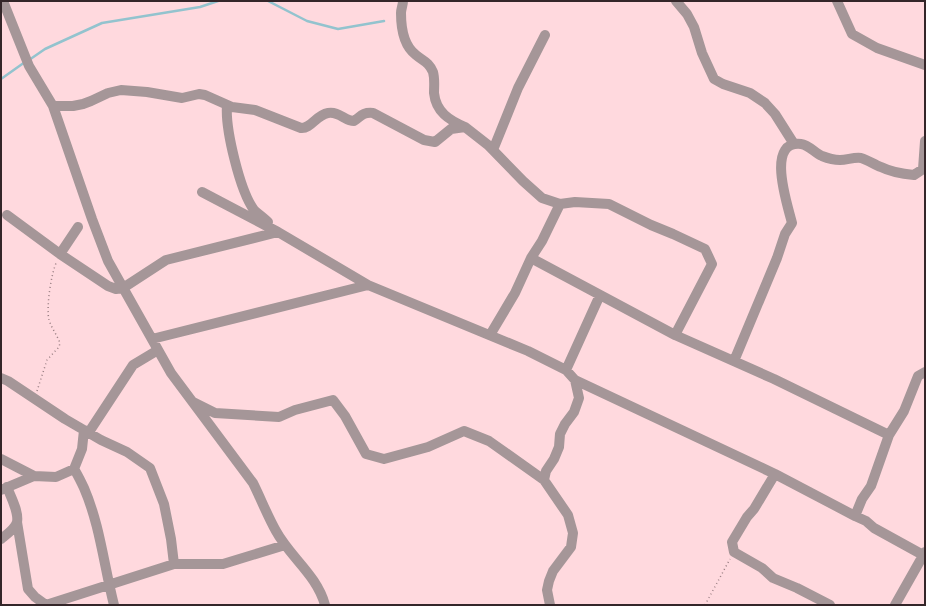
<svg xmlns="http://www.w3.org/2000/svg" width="926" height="606" viewBox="0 0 926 606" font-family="'Asap Condensed',sans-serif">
  <rect width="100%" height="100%" fill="#ffd9de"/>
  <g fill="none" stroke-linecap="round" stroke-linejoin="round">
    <path stroke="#93c3ce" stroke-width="2.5" d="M268,1L307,21L338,29L384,21
      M29,60L45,49L102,23L200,7L218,1
      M1,79L25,62"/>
    <path stroke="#997f83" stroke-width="1.5" stroke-dasharray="1 3" stroke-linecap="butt" d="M37,391L47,360L59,347L60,343C57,335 52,329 49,320C46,308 51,273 57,261
      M705,605L730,559"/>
    <path stroke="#a59698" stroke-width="10" d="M3,1L29,66L53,106L92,219L108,261L171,373L253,483C261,499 267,515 276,531C290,557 317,575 325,605
      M403,1C403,5 401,9 401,13C401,27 404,46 416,55C423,61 429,62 433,72C435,79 434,86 434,93C436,112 449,120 465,127
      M676,1L687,14L694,27L702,53L714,79L723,84L750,93L765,103L775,114L794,144
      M837,1L852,34L877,48L925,65
      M227,105C225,129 240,191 254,210C258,214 264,218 268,222
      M53,106H73L83,104L91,101L108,93L121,90L147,92L182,98L199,94L205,95L232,107L255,110L301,128C311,129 316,115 328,113C339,111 345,121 354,121C361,116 363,112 373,113L424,140L435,142L451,129L465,127L488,145L523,181L542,198L560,204L575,202L609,204L651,225L673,234L705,249L712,264L675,335
      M493,150L518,88L545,35
      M202,192L278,232L368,285L528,351L566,370L575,380L579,398L574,412L565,424L560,434L559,447L554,459L546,471L544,480
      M7,215L60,254L108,286L116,289L123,288L166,260L278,232
      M60,254L78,227
      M531,258L675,335L774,379L889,435L904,411L918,376L925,372
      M490,335L515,293L531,258L542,241L560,204
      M152,339L368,285
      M734,361L777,258L785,234L792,223C788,206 765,140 801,144C809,145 815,153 822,156C827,158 835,160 840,160C847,160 854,157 861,158C868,160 875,165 881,167C891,172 903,174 914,175L923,169L925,141
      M566,370L600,295
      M1,378L8,381L65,419L101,440L127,452L150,468L164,504L171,539L174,564
      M575,380L775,474L855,516
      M193,402L215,413L279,417L295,410L333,400L345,416L366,454L384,459L428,447L464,431L489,441L544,480L568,515L573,533L571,547L553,571L549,581L547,590L550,605
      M89,432L133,365L158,350
      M889,435L871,486L862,499L855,516L866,521L874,528L923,555
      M1,459L34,476
      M74,469C78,475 81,482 84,488C100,525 104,566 114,605
      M775,474L754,509L747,517L732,542L734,552L762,568L773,578L797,588L830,605
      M1,490L34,476L56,477L74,469L82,449L84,430
      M17,522L28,589L35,597L46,605L174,564H223L285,545
      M1,539C6,535 15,529 17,522C19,512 11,497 7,487
      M895,605L925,552"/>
  </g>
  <rect width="926" height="606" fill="none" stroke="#342629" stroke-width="4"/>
</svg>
